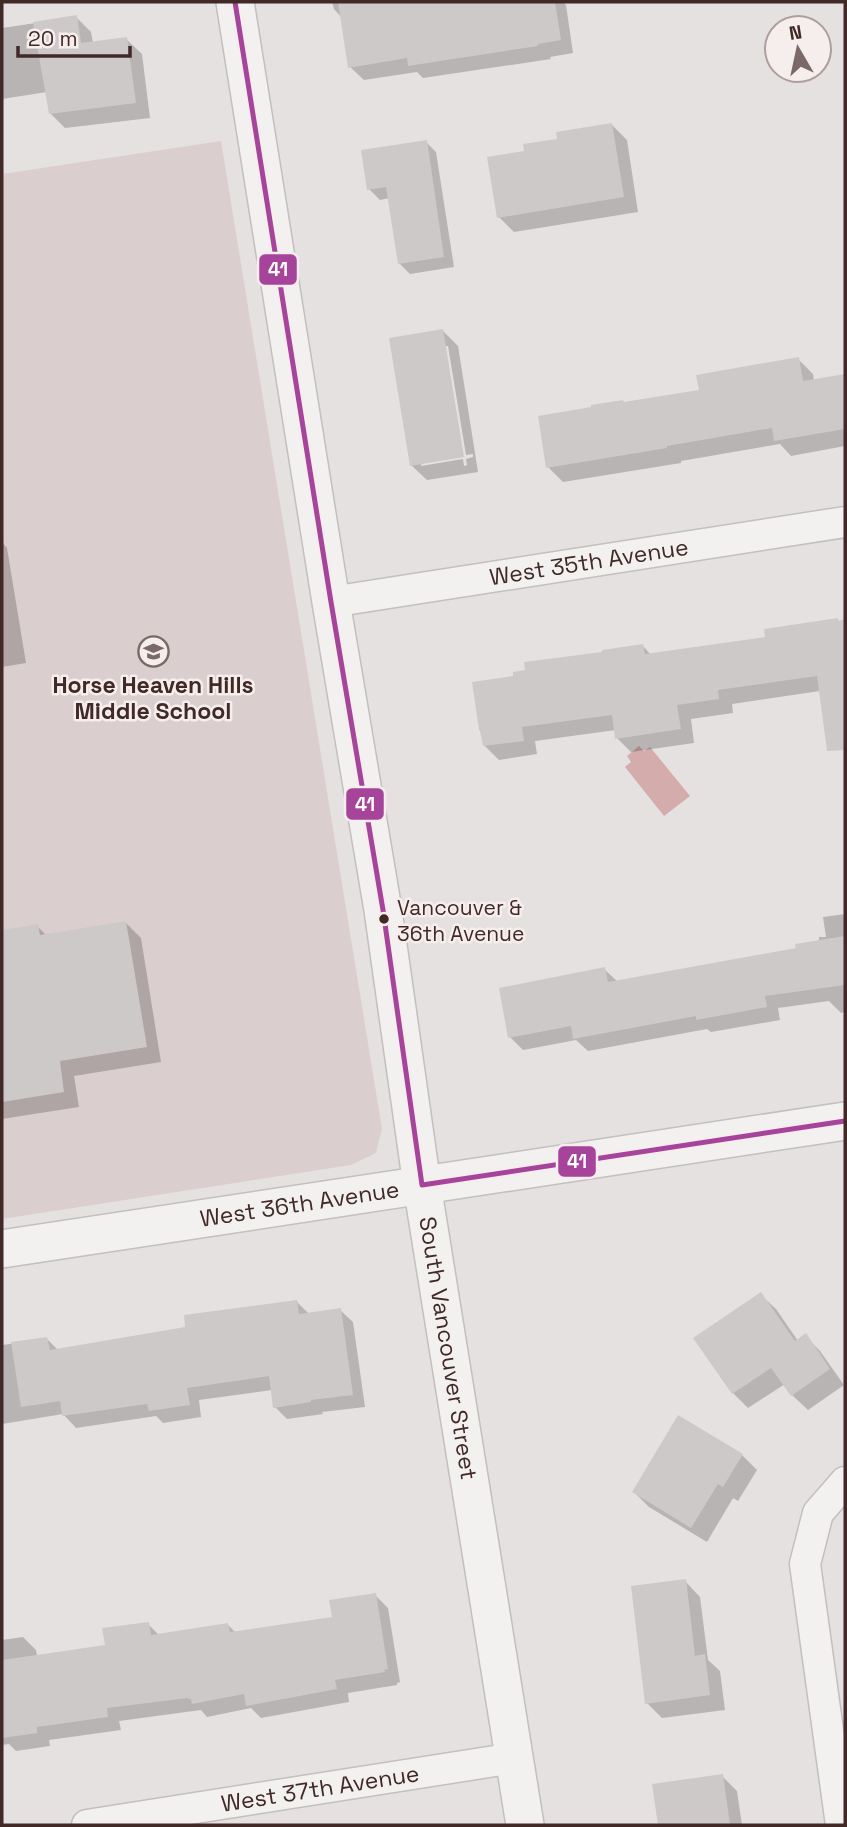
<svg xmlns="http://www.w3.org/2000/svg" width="847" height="1827" viewBox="0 0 847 1827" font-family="'Space Grotesk',sans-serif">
  <rect width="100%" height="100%" fill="#e6e1e1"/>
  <path fill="#dacfce" d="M221,141L382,1129L376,1153L351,1165L2,1219V174Z"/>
  <path fill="#d4acac" d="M639,746L644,751L650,747L690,796L664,816L625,767L631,762L627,756Z"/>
  <path fill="#0003" fill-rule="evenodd" d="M332,2H412L413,9L463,2H563L566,5L573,53L550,57L551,59L423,78L417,72L364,80L350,67L342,18L334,9Z
    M76,17L91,32L93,43L126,39L142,54L150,118L65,128L50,113L47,92L2,99V28Z
    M612,125L627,140L638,212L514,232L499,217L559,140Z
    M426,142L436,152L454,267L410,274L400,264L389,198L380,200L369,189Z
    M443,331L458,346L478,472L427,480L411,465ZM444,346H448L466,455L473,454V457L466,459L467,465L464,466L463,459L421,466Z
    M798,359L813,374L814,381L845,376V446L791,456L780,444L681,461V463L563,482L548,467L625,404L701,392Z
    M2,542L7,548L26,663L2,667Z
    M837,619L840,622L845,621V710L835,712L820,691L732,704L733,713L691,719L694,743L631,752L617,738L616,730L535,741L537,754L499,760L485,746L515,678L604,653L643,646L651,655L767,638Z
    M845,914V1012L841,1013L829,1001L778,1008L780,1020L711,1032L707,1029L588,1051L576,1040L523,1050L510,1037L604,969L618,982L798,949L819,942V937H826L823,917Z
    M126,923L141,938L161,1062L74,1076L79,1107L2,1119V932L37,926L46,935Z
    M760,1294L776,1309L798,1341L805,1336L820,1351L844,1385L808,1410L792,1395L785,1384L748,1408L733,1393Z
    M297,1302L309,1314L340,1310L353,1322L365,1407L322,1412L323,1414L287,1419L275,1407L272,1390L199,1400L201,1417L163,1423L156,1416L76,1428L63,1414L2,1424V1345L47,1339L59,1351L187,1328Z
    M742,1455L757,1470L738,1501L733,1498L707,1542L649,1507L634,1492Z
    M685,1581L700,1597L708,1660L720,1671L725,1710L662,1718L647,1703Z
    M375,1595L388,1608L400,1682L397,1683V1685L348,1693L349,1702L261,1718L251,1708L207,1717L201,1710L119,1721L121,1730L49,1740L50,1746L16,1751L9,1744L2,1745V1640L23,1637L36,1650L37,1656L107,1647L148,1624L160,1636L228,1625L236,1633L334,1619Z
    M722,1776L737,1791L742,1825H660L654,1786Z"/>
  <path fill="#cec9c9" d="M338,2H555L561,40L538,44V46L408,66L407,58L348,68Z
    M77,15L81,43L127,37L136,103L49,114L33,22Z
    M612,123L624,197L497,218L487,157L524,151L523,144L557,139L556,132Z
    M427,140L444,257L398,264L386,187L367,190L361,150Z
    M443,329L464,457L410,466L389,338Z
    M799,357L803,381L845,374V429L774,441L772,428L667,446V448L546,468L538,416L591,407V405L623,400L624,402L699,390L696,375Z
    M838,618V621L845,619V750L827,751L817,676L718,690L719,699L677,705L681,729L615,739L612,715L522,727L524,741L483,746L480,731L479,730L472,682L513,676V672L525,670L524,662L602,652V650L643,644L645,654L765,637L764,629Z
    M126,921L147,1047L60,1061L64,1092L2,1102V930L38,924L40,935Z
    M845,936V985L765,996L767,1007L696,1020V1016L573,1039L571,1026L508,1038L499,988L605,967L608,982L796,948L795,944Z
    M761,1292L795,1341L806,1333L830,1369L791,1396L771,1368L732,1394L693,1338Z
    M297,1300L299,1314L341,1308L353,1395L311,1400V1402L273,1408L269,1376L187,1388L190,1405L149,1411L147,1404L62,1416L60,1401L21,1407L11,1342L47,1337L50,1350L185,1327L184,1315Z
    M678,1415L743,1454L723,1487L718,1484L691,1528L632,1492Z
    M686,1579L695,1656L705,1654L710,1695L645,1704L631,1586Z
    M376,1593L388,1669L384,1670L385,1672L335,1680L337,1689L246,1706L244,1694L192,1704L191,1699H188V1698L107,1708L108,1717L37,1727V1733L2,1738V1660L105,1645L102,1628L149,1622L151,1635L228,1623L230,1632L332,1617L329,1600Z
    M723,1774L730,1825H658L652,1784Z"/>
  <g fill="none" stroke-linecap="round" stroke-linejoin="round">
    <defs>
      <g id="minor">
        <path id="s1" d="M331,602L845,522"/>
        <path id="s2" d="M87,1825L514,1758"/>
        <path d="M841,1825L805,1564L818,1513L845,1482"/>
      </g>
      <g id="tertiary">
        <path id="s3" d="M235,2L331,602L383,910L422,1185L525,1825"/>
        <path id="s4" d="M2,1249L845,1121"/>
      </g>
    </defs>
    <use href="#minor" stroke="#c4bfbf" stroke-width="33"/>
    <use href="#tertiary" stroke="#c4bfbf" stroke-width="40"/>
    <use href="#minor" stroke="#f3f0f0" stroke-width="30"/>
    <use href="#tertiary" stroke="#f3f0f0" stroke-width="37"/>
    <defs>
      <path id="bus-1" d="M235,2L331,602L383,910L422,1185L845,1121"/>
    </defs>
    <use href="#bus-1" stroke="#f6eeed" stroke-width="10"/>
    <use href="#bus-1" stroke="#a5449a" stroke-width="5"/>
  </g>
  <defs>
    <symbol id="school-ring" viewBox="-11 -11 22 22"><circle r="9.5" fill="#f6eeed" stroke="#7a6967" stroke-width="1.5"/><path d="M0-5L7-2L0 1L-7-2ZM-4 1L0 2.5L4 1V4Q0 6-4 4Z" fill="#7a6967"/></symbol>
  </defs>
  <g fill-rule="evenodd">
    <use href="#school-ring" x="136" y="634" width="35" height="35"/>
  </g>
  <circle fill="#402926" stroke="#f6eeed" stroke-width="2.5" cx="384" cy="919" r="6"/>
  <g text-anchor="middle" stroke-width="5" stroke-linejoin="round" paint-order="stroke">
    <g font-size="21" fill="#402926" stroke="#f6eeed" text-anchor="start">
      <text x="397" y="915">Vancouver &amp;<tspan x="397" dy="26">36th Avenue</tspan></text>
    </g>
    <g font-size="23" fill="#402926" stroke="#f6eeed">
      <text dy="8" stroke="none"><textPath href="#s1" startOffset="261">West 35th Avenue</textPath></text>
      <text dy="8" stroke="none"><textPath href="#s4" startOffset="301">West 36th Avenue</textPath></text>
      <text dy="8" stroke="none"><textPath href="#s3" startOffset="1363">South Vancouver Street</textPath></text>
      <text dy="8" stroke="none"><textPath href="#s2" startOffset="236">West 37th Avenue</textPath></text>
    </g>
    <g font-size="23" font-weight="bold" fill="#402926" stroke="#f6eeed">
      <text x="153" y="693">Horse Heaven Hills<tspan x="153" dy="26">Middle School</tspan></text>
    </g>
  </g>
  <g stroke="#f6eeed" stroke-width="2.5">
    <rect x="258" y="253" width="40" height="33" rx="7" fill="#a5449a"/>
    <rect x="345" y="787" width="40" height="34" rx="7" fill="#a5449a"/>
    <rect x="557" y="1145" width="40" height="33" rx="7" fill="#a5449a"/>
  </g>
  <g font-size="19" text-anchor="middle" font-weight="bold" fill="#fff">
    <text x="278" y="276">41</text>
    <text x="365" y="811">41</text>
    <text x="577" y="1168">41</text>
  </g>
  <rect width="847" height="1827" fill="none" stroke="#402926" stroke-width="7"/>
  <g transform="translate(798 49) rotate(351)"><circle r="33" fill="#f6eeed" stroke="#ad9f9d" stroke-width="2"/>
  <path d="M0-5L12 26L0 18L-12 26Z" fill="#7a6967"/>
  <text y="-10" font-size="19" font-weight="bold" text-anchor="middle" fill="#402926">N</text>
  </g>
  <path d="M18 46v10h112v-10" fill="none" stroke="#402926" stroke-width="3.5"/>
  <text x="28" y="46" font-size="21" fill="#402926" stroke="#f6eeed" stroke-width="5" paint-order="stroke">20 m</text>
</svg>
